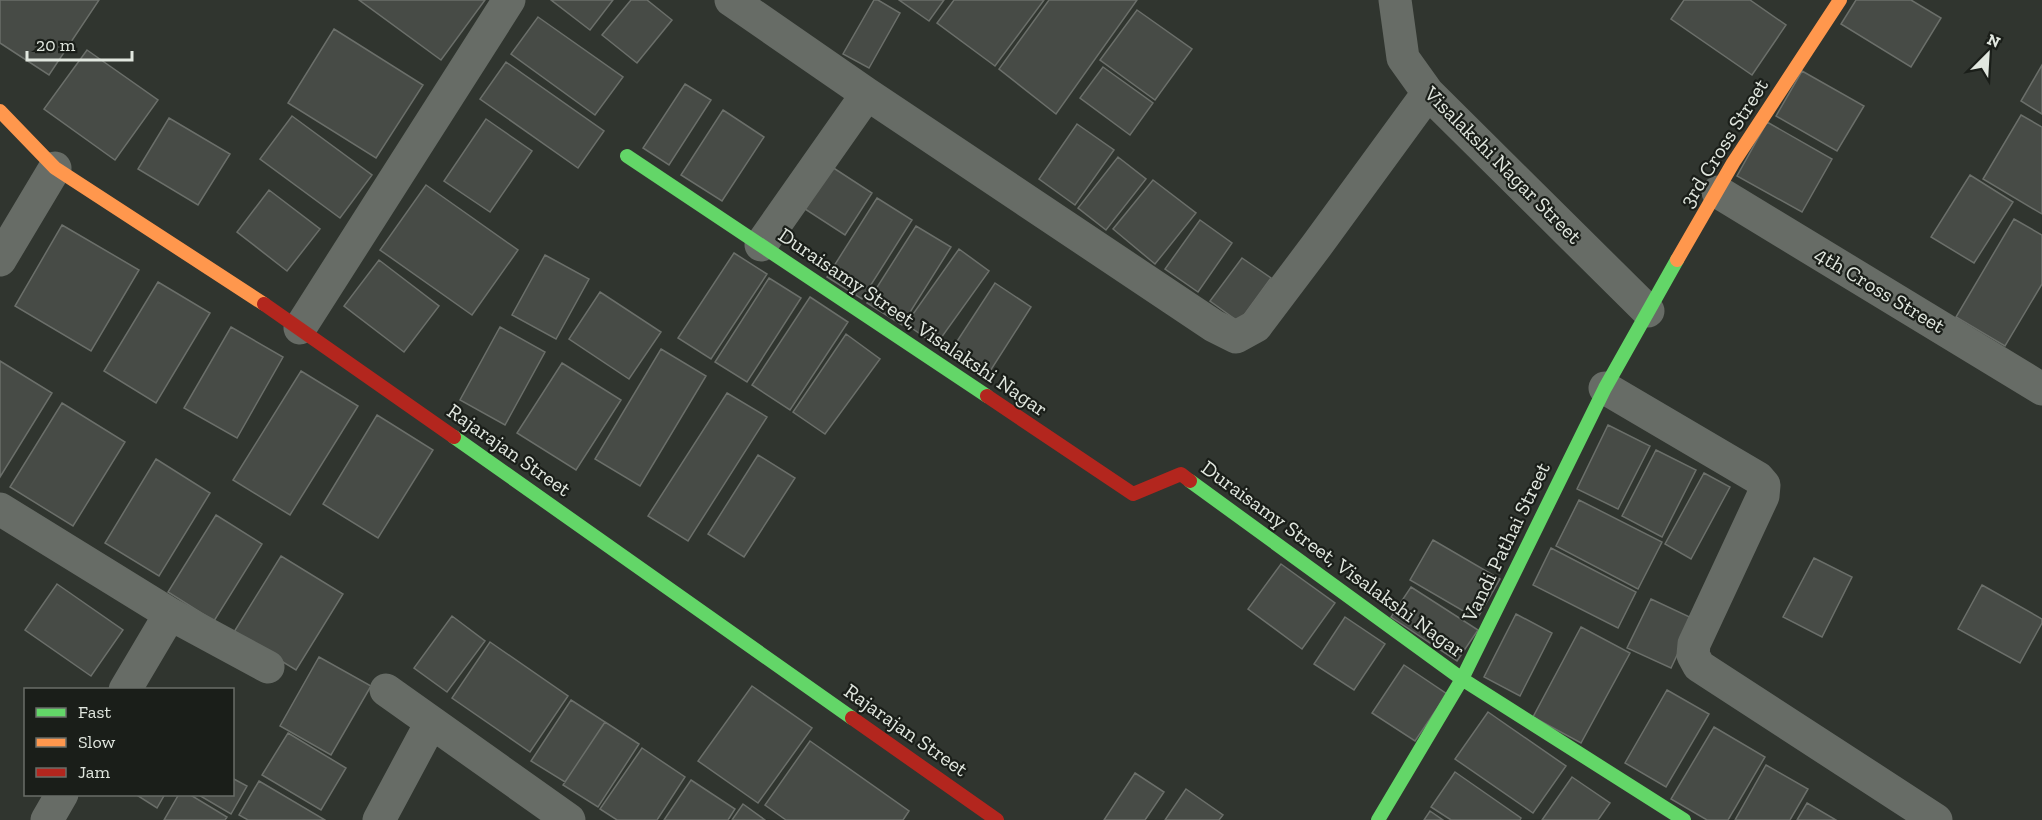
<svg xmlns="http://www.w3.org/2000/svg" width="2042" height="820" viewBox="0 0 2042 820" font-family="'Zilla Slab',serif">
  <rect width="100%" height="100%" fill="#30352f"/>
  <path fill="#474b46" stroke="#6b6f6a" stroke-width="1.5" d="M0,0H99L49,75L0,43Z
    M359,0H485L441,60Z
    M551,0H613L590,30Z
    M631,0H647L672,20L637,63L602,35Z
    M874,0H878L900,13L869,68L843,54Z
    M899,0H944L929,21Z
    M954,0H1044L995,66L937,23Z
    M1049,0H1137L1056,114L999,69Z
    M1684,0H1750L1786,25L1752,75L1671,19Z
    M1856,0H1911L1941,18L1911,67L1841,24Z
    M1137,10L1192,49L1155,100L1100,60Z
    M538,17L623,77L595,115L511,54Z
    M334,29L423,85L376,158L288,103Z
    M87,50L158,100L115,160L44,109Z
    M506,62L604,131L578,168L480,99Z
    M2042,65V114L2021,101Z
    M1103,67L1153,103L1130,135L1080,98Z
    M1802,71L1864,106L1837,151L1776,116Z
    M685,84L711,100L669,165L643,148Z
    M723,110L764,137L722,201L681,175Z
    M2021,115L2042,127V214L1983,179Z
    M292,116L372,175L340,218L260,159Z
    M169,118L230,154L198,205L138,169Z
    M486,119L532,151L490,212L444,181Z
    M1767,122L1832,159L1802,212L1737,176Z
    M1077,124L1114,150L1075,205L1039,179Z
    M1118,157L1146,179L1106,230L1078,208Z
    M832,167L872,193L845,235L805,209Z
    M1970,175L2013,202L1974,263L1931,237Z
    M1153,180L1196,213L1155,264L1113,229Z
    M426,185L518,250L472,315L380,250Z
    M269,190L320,229L287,271L237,232Z
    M877,198L912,220L862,299L827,277Z
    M2014,219L2042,235V284L2005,346L1956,317Z
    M1200,220L1232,243L1198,292L1165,269Z
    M62,225L139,270L91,351L15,306Z
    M916,226L951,247L902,325L867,303Z
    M959,249L989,271L936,345L906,324Z
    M734,253L767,274L711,359L678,338Z
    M545,255L589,279L556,339L512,315Z
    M1242,258L1271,278L1239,322L1210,301Z
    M379,260L439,306L404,352L344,306Z
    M769,278L801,298L747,382L715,362Z
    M158,282L210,313L156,403L104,371Z
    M995,283L1031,307L987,376L950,352Z
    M600,292L661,332L629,379L569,339Z
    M810,297L848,322L790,410L752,385Z
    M231,327L283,357L237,438L184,408Z
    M500,327L545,352L505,425L460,400Z
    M846,334L880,359L825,434L793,412Z
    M661,349L706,376L640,486L595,459Z
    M0,361L52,393L0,477Z
    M562,363L621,400L576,470L517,433Z
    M301,371L358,406L290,515L233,480Z
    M727,393L767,417L688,541L648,516Z
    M62,403L125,442L73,526L10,487Z
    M377,415L433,450L378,538L323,504Z
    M1608,425L1650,446L1618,509L1577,489Z
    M1656,450L1696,470L1662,537L1622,516Z
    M758,455L795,478L744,557L708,534Z
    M156,459L210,493L159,576L105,543Z
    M1704,473L1730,487L1691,559L1665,544Z
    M1579,500L1662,542L1638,589L1556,546Z
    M216,515L262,544L214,621L168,592Z
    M1433,540L1500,579L1477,619L1410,580Z
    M1551,548L1636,592L1618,628L1533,585Z
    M281,556L343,594L296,670L234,632Z
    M1814,558L1852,577L1822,637L1783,617Z
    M1281,564L1335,603L1302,649L1248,609Z
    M57,584L123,630L91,676L25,630Z
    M1982,585L2042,619V623L2020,663L1958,629Z
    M1411,587L1478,630L1457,661L1391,617Z
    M1651,599L1694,619L1671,668L1627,648Z
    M1516,614L1552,633L1520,696L1484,677Z
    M452,616L485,641L447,692L414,668Z
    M1345,617L1385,644L1354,690L1314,664Z
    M1581,627L1630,653L1581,743L1533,717Z
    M490,642L568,696L530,752L452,698Z
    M319,657L371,686L331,755L280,726Z
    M1404,665L1447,694L1415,741L1372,713Z
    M752,686L812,728L758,803L698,761Z
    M1667,690L1709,714L1666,787L1625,763Z
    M571,700L605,722L565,782L531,761Z
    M1488,712L1566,766L1533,813L1455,759Z
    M605,722L639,744L598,807L563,785Z
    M1714,727L1765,757L1728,820H1707L1671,799Z
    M288,733L346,768L321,810L262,775Z
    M810,741L909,811L903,820H786L765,805Z
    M642,748L685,777L657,820H617L600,809Z
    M1766,765L1808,789L1790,820H1735Z
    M1455,772L1521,818L1520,820H1451L1431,807Z
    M1135,773L1164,792L1145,820H1104Z
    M1572,777L1610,803L1598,820H1542Z
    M232,778L247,786L231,814L197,794H232Z
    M691,780L735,809L728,820H664Z
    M259,781L325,820H248L239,815Z
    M1186,789L1223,815L1219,820H1165Z
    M135,794H165L157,808Z
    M179,794H189L227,817L225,820H164Z
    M1807,803L1836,820H1797Z
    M743,804L765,820H732Z
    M1430,811L1443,820H1424Z"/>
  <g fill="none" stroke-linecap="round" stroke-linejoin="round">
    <path stroke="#676c66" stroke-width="33" d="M731,0L867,94L1214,326L1236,337L1256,326L1317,245L1428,93
      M1395,0L1403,58L1428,93L1648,311
      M1718,192L2042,389
      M761,245L867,94
      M0,260L55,168
      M300,328L509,0
      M1605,388L1758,478L1764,485L1763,496L1694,644L1693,655L1699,666L1936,820
      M0,509L170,614L268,667
      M125,690L170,614
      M386,690L569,820
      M47,820L62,794
      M379,820L431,723"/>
    <path stroke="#63d668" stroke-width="14" d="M627,156L987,396
      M454,437L852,718
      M1190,481L1462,679L1684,820
      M1378,820L1462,679L1605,388L1677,260"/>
    <path stroke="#ff974d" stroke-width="14" d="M0,111L55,168L264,304
      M1677,260L1733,163L1840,0"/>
    <path stroke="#b3261e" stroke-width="14" d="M264,304L454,437
      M987,396L1133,494L1181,474L1190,481
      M852,718L997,820"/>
  </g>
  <g text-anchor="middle" stroke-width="4.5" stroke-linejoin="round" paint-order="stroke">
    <g font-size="21" fill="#e1e7df" stroke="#1a1e19">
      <text transform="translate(1724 143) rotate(-58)" y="7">3rd Cross Street</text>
      <text transform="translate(1503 165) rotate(45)" y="7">Visalakshi Nagar Street</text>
      <text transform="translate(1880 290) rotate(31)" y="7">4th Cross Street</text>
      <text transform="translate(913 322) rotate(34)" y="7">Duraisamy Street, Visalakshi Nagar</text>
      <text transform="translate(509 450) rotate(35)" y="7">Rajarajan Street</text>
      <text transform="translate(1506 542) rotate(-64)" y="7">Vandi Pathai Street</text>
      <text transform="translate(1333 559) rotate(36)" y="7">Duraisamy Street, Visalakshi Nagar</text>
      <text transform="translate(906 730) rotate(35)" y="7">Rajarajan Street</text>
    </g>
  </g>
  <rect x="24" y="688" width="210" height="108" fill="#1a1e19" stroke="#6a6e68" stroke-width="1.5"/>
  <rect x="36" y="708" width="30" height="9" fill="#63d668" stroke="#6a6e68" stroke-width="1.5"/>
  <text x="78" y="718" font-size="18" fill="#e1e7df">Fast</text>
  <rect x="36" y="738" width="30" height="9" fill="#ff974d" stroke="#6a6e68" stroke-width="1.5"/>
  <text x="78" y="748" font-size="18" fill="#e1e7df">Slow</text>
  <rect x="36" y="768" width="30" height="9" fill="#b3261e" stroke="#6a6e68" stroke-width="1.5"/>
  <text x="78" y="778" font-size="18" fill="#e1e7df">Jam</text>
  <g transform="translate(1988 54) rotate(24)" stroke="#1a1e19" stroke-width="4.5" paint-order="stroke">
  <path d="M0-4.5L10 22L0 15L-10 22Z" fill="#e1e7df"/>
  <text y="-9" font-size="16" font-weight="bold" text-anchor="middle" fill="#e1e7df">N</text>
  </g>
  <path d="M27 51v9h105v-9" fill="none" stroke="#e1e7df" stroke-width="3"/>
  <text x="36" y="51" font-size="18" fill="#e1e7df" stroke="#1a1e19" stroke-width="4.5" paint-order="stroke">20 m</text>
</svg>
